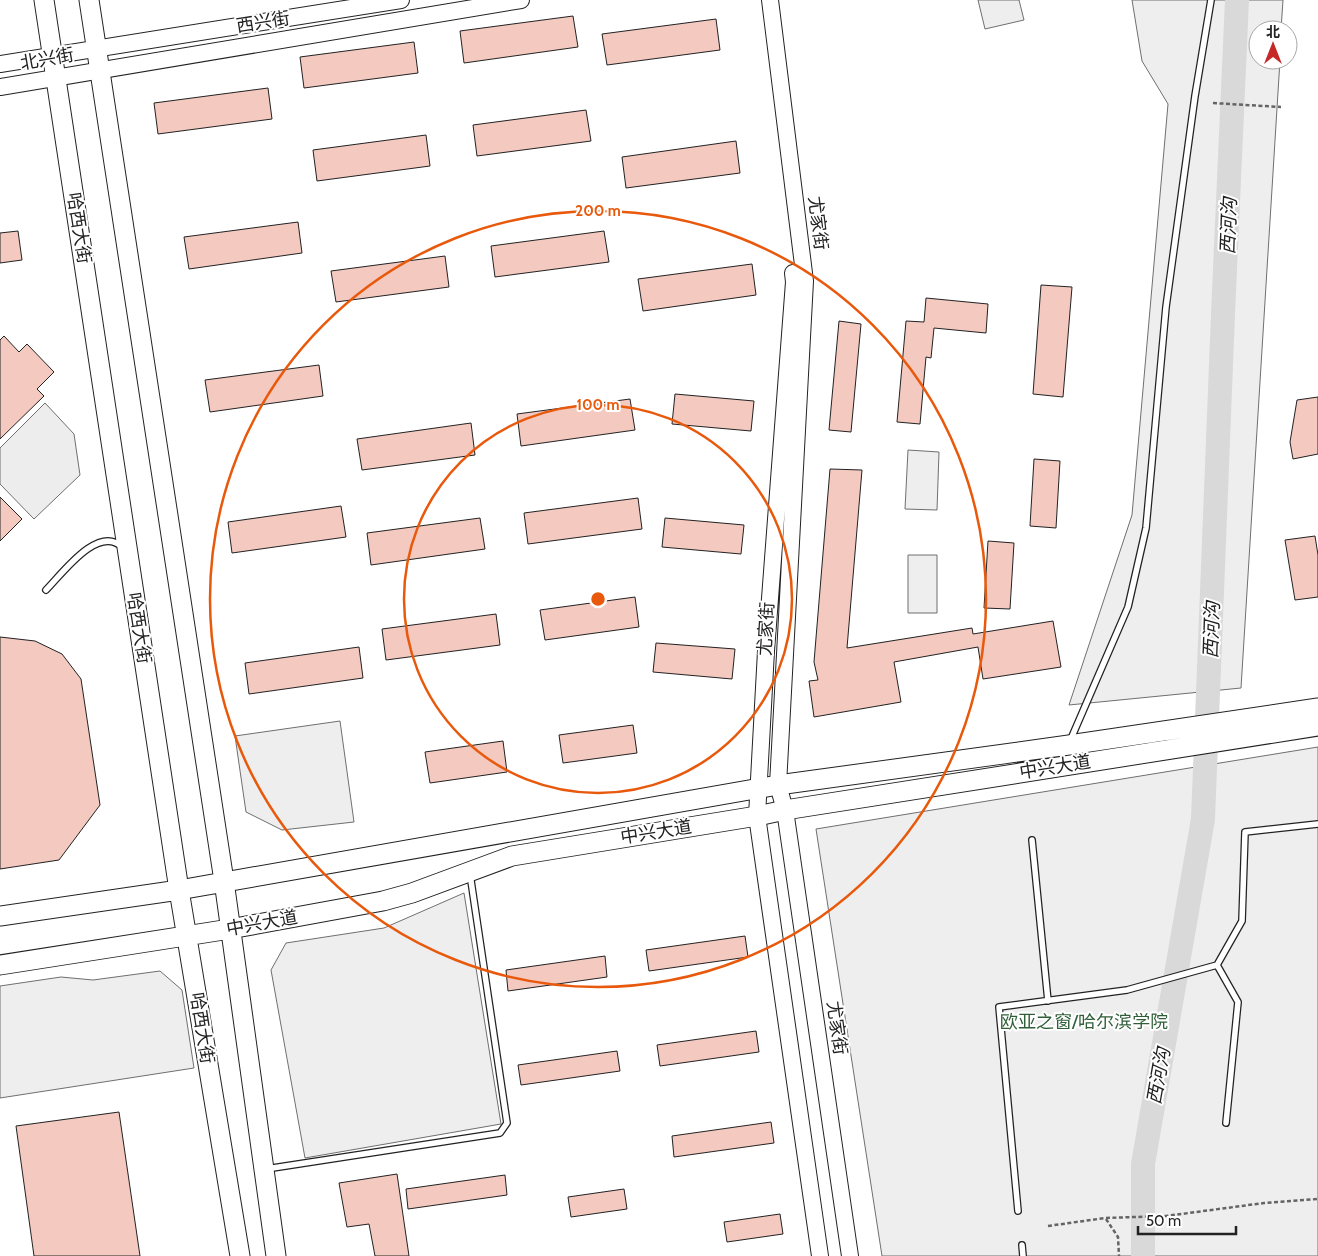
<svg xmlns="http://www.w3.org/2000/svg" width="1318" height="1256" viewBox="0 0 1318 1256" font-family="Cabin,'Noto Sans SC',sans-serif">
  <rect width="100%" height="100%" fill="#fff"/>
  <path fill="#eee" stroke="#6f6f6f" d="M978,0H1019L1024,20L985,29Z
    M1132,0H1283L1281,30H1258V60H1280L1241,688L1069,705L1132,515L1168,104L1142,61Z
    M908,450L939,452L937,510L905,509Z
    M908,555H937V613H908Z
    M340,721L354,822L282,830L246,812L235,736Z
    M1318,747V1256H882L816,829Z
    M464,893L501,1124L305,1158L271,970L286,943L384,928Z
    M160,971L182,990L194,1068L0,1098V986L61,977L93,980Z"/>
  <path fill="#ededed" stroke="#6f6f6f" d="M45,403L74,434L80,475L34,519L0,484V448Z"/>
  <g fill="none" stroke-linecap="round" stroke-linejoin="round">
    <path stroke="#d9d9d9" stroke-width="24" d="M1143,1256V1164L1203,819L1223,314L1237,0"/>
  </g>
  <path fill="#f3c9c0" stroke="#222" d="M573,16L578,47L464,63L460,31Z
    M716,19L720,50L607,65L602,34Z
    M414,42L418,73L304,88L300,57Z
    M268,88L272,119L158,134L154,103Z
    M586,110L591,141L477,156L473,125Z
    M426,135L430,166L317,181L313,150Z
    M736,141L740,173L626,188L622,157Z
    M298,222L302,253L189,269L184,237Z
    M18,231L22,260L0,263V233Z
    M604,231L609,262L495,277L491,246Z
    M445,256L449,287L336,302L331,271Z
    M752,264L756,295L643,311L638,279Z
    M1041,285L1072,287L1063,397L1033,394Z
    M926,298L988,304L986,333L934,328L931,358L926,357L920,424L897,422L906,321L924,322Z
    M839,321L861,324L851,432L829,430Z
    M4,336L19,352L27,344L54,372L37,389L44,396L0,439V340Z
    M319,365L323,396L210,412L205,380Z
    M675,394L754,401L751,431L672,424Z
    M1318,397V454L1293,459L1290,442L1297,400Z
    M630,399L635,430L521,446L517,414Z
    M471,423L475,455L362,470L357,439Z
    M1034,459L1060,461L1056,528L1030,526Z
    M830,469L862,470L847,648L972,628L973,634L1053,621L1061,667L983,679L978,647L894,662L901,702L814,717L809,681L818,680L814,662Z
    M0,497L22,519L0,541Z
    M638,498L642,529L528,544L524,513Z
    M341,506L346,537L232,553L228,522Z
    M480,518L485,549L371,565L367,533Z
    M665,518L744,525L741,554L662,547Z
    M1315,536L1318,555V597L1295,600L1285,540Z
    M988,541L1014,543L1010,609L984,608Z
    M635,597L639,627L545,640L540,610Z
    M496,614L500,645L386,660L382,629Z
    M0,637L35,641L62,654L81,679L100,805L59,860L0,869Z
    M656,643L735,649L732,679L653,672Z
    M359,647L363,678L249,694L245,663Z
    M633,725L637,753L563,763L559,735Z
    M503,741L507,772L430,783L425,752Z
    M745,936L748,957L649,971L646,950Z
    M605,956L607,977L508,991L506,970Z
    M756,1031L759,1052L660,1066L657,1045Z
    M617,1051L620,1071L521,1085L518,1065Z
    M119,1112L140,1256H34L16,1126Z
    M771,1122L774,1143L674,1157L672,1136Z
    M397,1174L409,1256H375L369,1224L347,1227L339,1183Z
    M505,1175L507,1195L408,1209L406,1189Z
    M624,1189L627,1209L571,1217L568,1197Z
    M780,1214L783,1234L727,1242L724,1222Z"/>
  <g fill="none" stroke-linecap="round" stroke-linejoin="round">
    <defs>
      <path id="service" d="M46,590C62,574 98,524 122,547
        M1070,741L1128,607L1146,528L1166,307L1195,96L1211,0
        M1032,840L1048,1001
        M1217,965L1238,1002L1226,1123
        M266,1169L500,1133L507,1123L470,874
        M1018,1211L999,1007L1127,990L1217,965L1242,921L1245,832L1318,824
        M1022,1245L1023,1256"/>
      <path id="secondary" d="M770,0L805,281L778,785L785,810L850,1256
        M0,64L401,0
        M0,87L521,0
        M793,273L794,282L766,651L757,816L820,1256"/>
      <path id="primary" d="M44,0L179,890L240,1256
        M89,0L224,881L276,1256
        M0,916L179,890L778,785L1069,745L1318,708
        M0,965L230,929L383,901L412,893L512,856L757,816L785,810L1318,726"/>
    </defs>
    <use href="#service" stroke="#222" stroke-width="8"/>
    <use href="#secondary" stroke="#222" stroke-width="18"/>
    <use href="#primary" stroke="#222" stroke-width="21"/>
    <path stroke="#646464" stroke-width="2.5" stroke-dasharray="4 2.5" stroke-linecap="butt" d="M1213,103L1281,107
      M1106,1219L1118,1237L1119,1256
      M1048,1226L1105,1218L1166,1216L1264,1203L1318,1199"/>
    <use href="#service" stroke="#fff" stroke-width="5.5"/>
    <use href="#secondary" stroke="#fff" stroke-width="16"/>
    <use href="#primary" stroke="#fff" stroke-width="19"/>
  </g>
  <g fill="none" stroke="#e8590c" stroke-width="2.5">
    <circle cx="598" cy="599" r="194"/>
    <circle cx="598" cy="599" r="388"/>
  </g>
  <g text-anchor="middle" stroke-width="4" stroke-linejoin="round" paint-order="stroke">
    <g font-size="18" fill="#222" stroke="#fff">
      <text transform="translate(263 22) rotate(-9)" y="6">西兴街</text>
      <text transform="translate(47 59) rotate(-10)" y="6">北兴街</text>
      <text transform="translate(818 223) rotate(83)" y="6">尤家街</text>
      <text transform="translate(79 228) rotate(81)" y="6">哈西大街</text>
      <text transform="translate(139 628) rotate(81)" y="6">哈西大街</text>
      <text transform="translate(766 629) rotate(-87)" y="6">尤家街</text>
      <text transform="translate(1055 767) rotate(-9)" y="6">中兴大道</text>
      <text transform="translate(656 832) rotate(-9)" y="6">中兴大道</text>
      <text transform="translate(262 923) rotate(-10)" y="6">中兴大道</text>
      <text transform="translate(202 1028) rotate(81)" y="6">哈西大街</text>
      <text transform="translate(837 1028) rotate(82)" y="6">尤家街</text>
    </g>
    <g font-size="18" fill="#2f5e38" stroke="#fff">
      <text x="1084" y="1028">欧亚之窗/哈尔滨学院</text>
    </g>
    <g font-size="19" font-style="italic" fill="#222" stroke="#fff">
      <text transform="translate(1228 226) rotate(-88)" y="7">西河沟</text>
      <text transform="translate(1211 630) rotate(-88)" y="7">西河沟</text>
      <text transform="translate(1158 1076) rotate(-80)" y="7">西河沟</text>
    </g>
  </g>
  <circle cx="598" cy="599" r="8" fill="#e8590c" stroke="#fff" stroke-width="2.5"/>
  <g font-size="15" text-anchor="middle" font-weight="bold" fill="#e8590c" stroke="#fff" stroke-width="4" stroke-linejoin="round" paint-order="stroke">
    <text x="598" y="216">200 m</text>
    <text x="598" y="410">100 m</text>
  </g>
  <g transform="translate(1273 45)"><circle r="24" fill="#ffffff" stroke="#a7a7a7"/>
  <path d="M0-4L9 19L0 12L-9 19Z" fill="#c62828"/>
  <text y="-8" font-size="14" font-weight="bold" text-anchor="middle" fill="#222222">北</text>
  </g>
  <path d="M1138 1226v8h98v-8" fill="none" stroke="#222222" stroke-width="2.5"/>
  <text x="1146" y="1226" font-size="15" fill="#222222" stroke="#ffffff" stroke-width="4" paint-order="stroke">50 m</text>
</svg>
